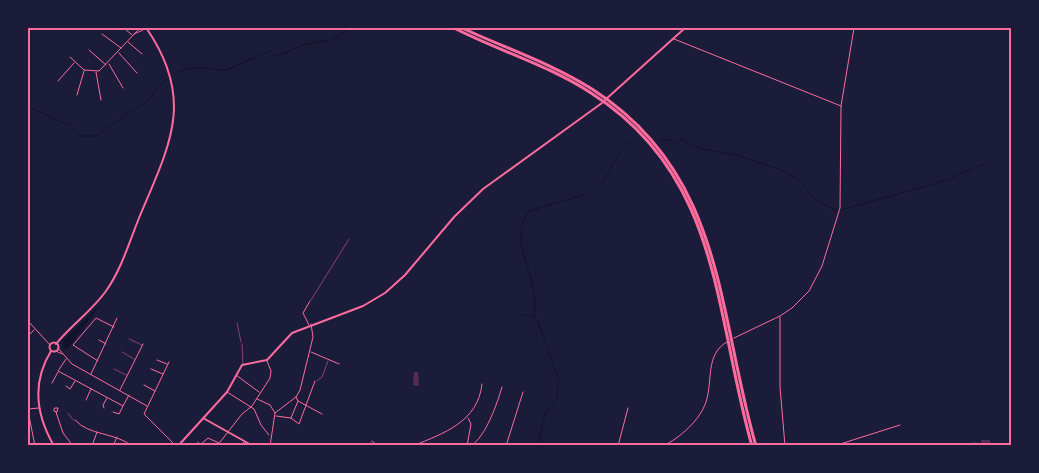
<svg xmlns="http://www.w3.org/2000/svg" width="1039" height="473" viewBox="0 0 1039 473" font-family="'Zilla Slab',serif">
  <rect width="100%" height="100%" fill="#1b1b3a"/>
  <path fill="#12122b" d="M101,304L68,348L63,349V340Z"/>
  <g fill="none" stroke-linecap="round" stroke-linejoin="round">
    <path stroke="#12122b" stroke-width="1" d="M334,39L350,28
      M274,55L282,54L306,44L331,40
      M210,69L226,70L270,51
      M176,73L190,68H208
      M28,110L33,109L71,126L81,136H96L104,130
      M106,129L148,100L166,79
      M659,140H671L675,143L680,139L698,148L740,156L784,171L800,181L816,200L835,210
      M596,190C611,176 615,149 634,140
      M841,210L944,181L983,164
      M523,315L534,316L538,322L559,381L557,398L545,414L538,446
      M534,316C543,281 505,243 529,211L586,194
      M526,445V446"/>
  </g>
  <path fill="#542f53" d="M414,372H418L419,386L413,385Z
    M981,440H990V446H972V442L981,443Z"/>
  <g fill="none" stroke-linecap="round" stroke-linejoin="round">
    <path stroke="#ff6b9d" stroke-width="0.5" d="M237,323L241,342"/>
    <path stroke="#ff6b9d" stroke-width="0.5" d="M311,300L349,239
      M129,339L142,345
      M242,344L243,364
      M122,352L134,359
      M114,369L126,375
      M317,381L322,377L328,361
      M68,413L73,420
      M369,446L371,442"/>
    <path stroke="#ff6b9d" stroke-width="1" d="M124,28L132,35
      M102,34L121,48
      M134,34L143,30
      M674,39L841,106
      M128,42L142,54
      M89,50L106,65
      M119,53L137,73
      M70,57L84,70L99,71L140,28
      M109,64L123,88
      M96,72L101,100
      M58,81L74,63
      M77,95L84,71
      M780,317V387L785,446
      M28,321L50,345
      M309,325L303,313L310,301
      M28,336L34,330
      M734,338L780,316L792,308L809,291L822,266L840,208L841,106L854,28
      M99,340L106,344
      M58,348L72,364L147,406
      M56,351L62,354
      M311,352L339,364
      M66,359L58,371L123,406L129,395
      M157,360L167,364
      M98,361L73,345L96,318L114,327
      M169,362L144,414L176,446
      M151,369L163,374
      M91,374L117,318
      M236,375L259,392
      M52,383L58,372
      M144,385L155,391
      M66,386L70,389L75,381
      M120,390L143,344
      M227,392L254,409L261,425L269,435
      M296,397L298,401L322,414
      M257,399L270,405L275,413
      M86,400L91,389
      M55,408H58L57,412L54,411Z
      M104,408L103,405L107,398
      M28,409L39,408
      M28,411L35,446
      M56,412L63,433L73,446
      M113,412L119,414L123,406
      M276,416L291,418L299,424L315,381
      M291,418L298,401
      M75,420C89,436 115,432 132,446
      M372,441L378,446
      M198,442L200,445L208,438L219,443
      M92,446L97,432
      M113,446L117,437
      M217,446L242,414L252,406L270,378L271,371L267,361
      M240,446L244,442
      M270,446L275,413L296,397L300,390L313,337L311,324
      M413,446C444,433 478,422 482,384
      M467,446L471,424L468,418
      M471,446C486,436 497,404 502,387
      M506,446L523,392
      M618,446L628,408
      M663,446C680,438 700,420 706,402C713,381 705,354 727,342
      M834,446L900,425"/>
    <path stroke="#ff6b9d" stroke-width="2" d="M605,100L685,28
      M203,418L253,446
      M178,446L227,392L242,365L267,360L292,333L363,306L385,293L405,275L454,217L483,189L602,103"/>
    <path stroke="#ff6b9d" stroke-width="2" d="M49.5 347a4.5 4.5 0 1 1 9 0a4.5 4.5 0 1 1-9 0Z
      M56,344C71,325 92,311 106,291C121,270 129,243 139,218C169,146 196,101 147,29L141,28
      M51,351C32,382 36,415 54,446"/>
    <path stroke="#ff6b9d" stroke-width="3" d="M454,28C499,51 548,65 591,93C722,176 714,313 752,446
      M462,28C505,48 551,63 592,89C725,174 717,311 756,446"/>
  </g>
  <rect width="1039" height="473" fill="none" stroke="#1b1b3a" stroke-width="58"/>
  <rect x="29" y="29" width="981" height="415" fill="none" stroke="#ff6b9d" stroke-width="2"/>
</svg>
